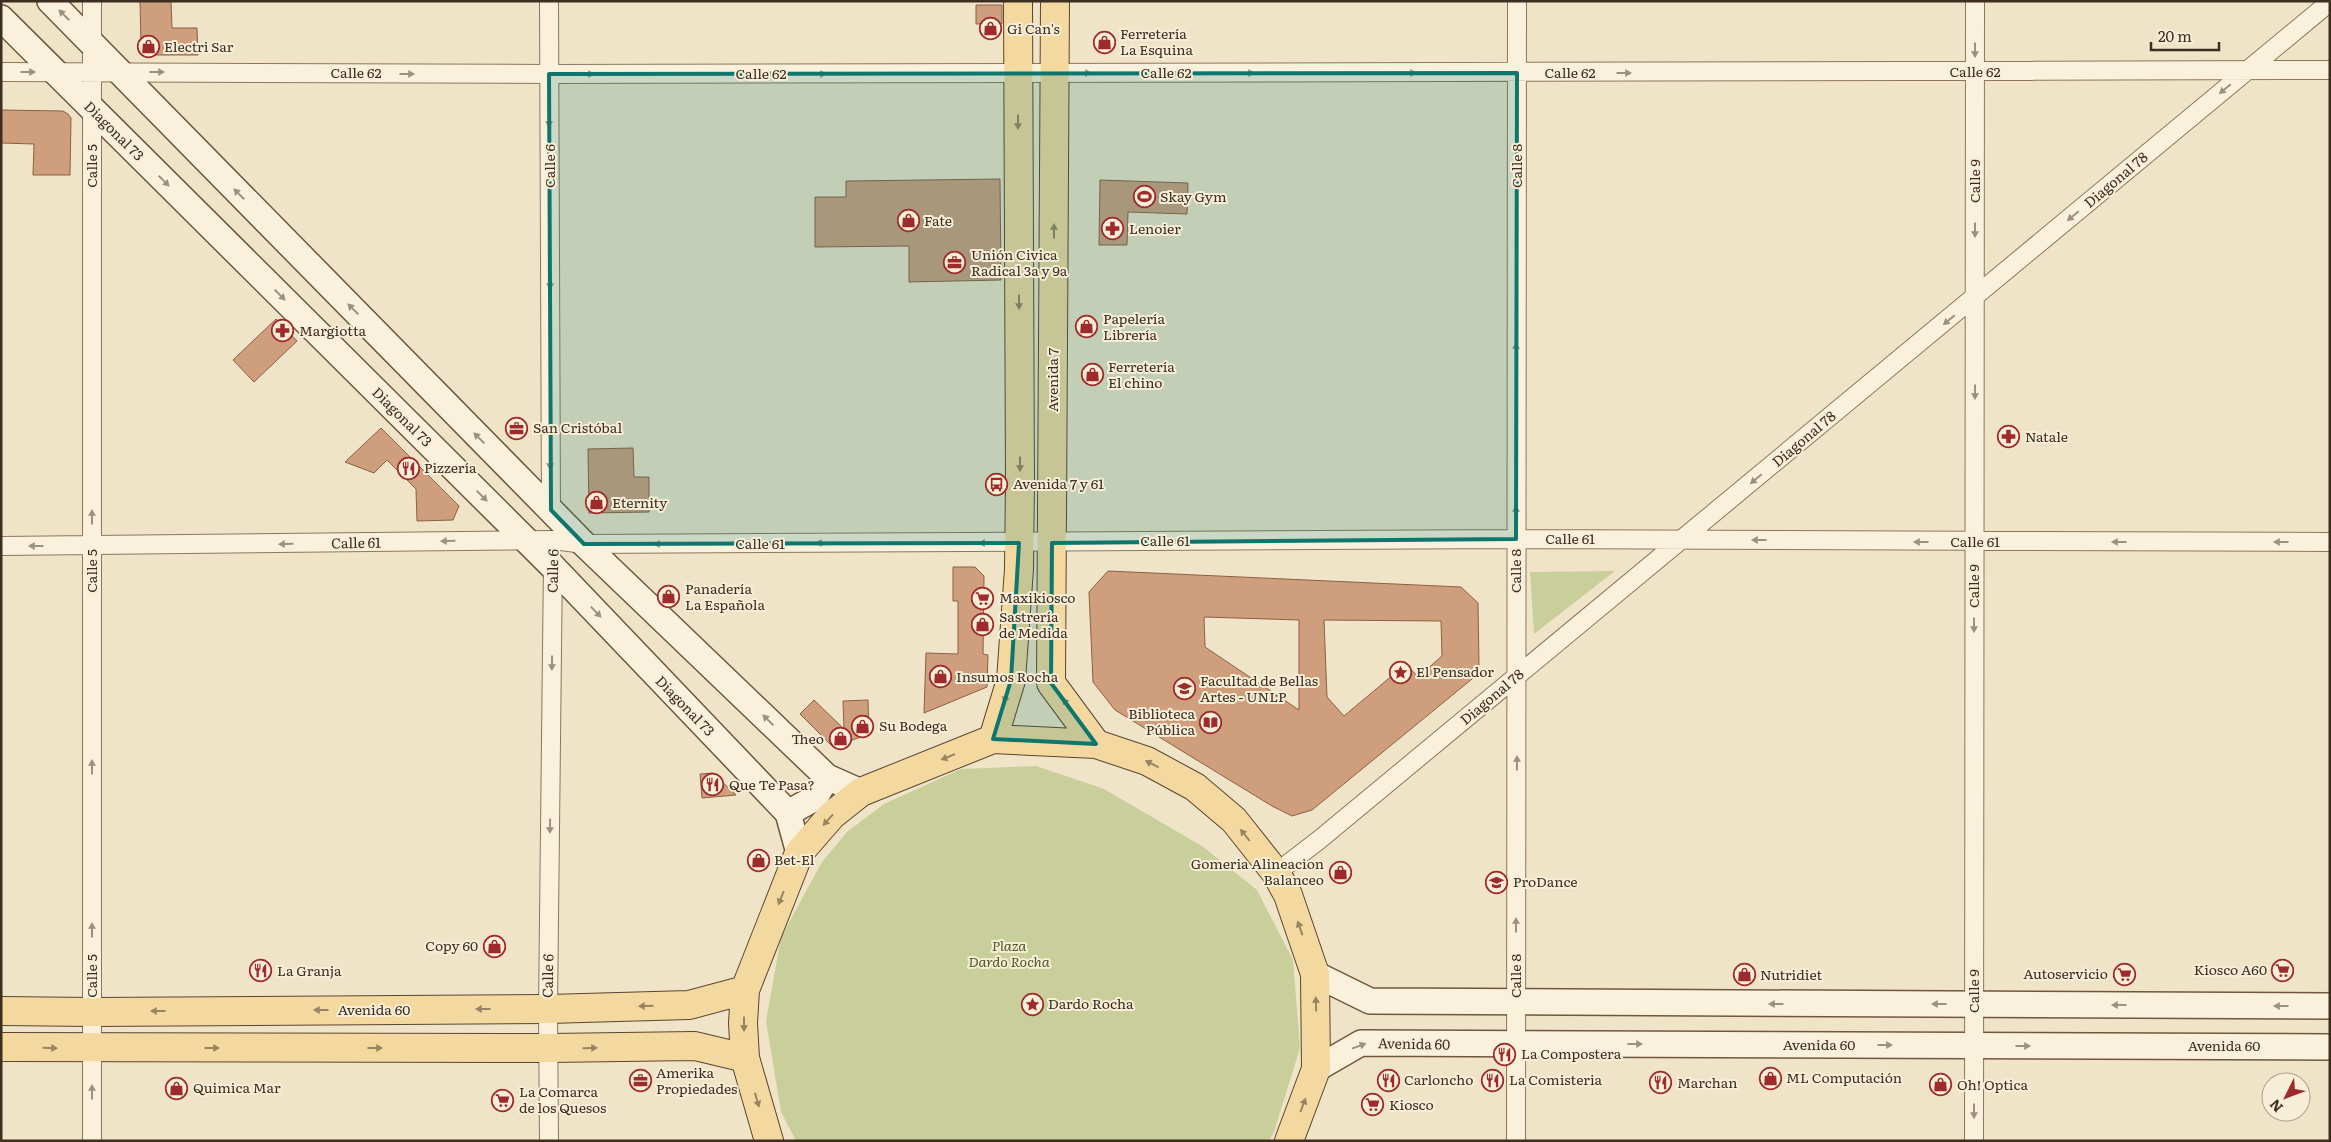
<svg xmlns="http://www.w3.org/2000/svg" width="2331" height="1142" viewBox="0 0 2331 1142" font-family="Literata,serif">
  <rect width="100%" height="100%" fill="#f0e4c8"/>
  <path fill="#c9cf9b" d="M1615,571L1534,634L1530,572Z
    M1036,766L1104,789L1202,846L1257,890L1293,960L1300,1048L1274,1132L1269,1141H796L781,1112L766,1021L781,937L822,862L847,832L884,804L961,769Z"/>
  <path fill="#cf9f7d" stroke="#8d5f41" fill-rule="evenodd" d="M140,1H171L172,28H197L198,55H149L143,52L141,47Z
    M976,5H1002V24H976Z
    M1,110L63,111L68,114L71,118L70,175H33L34,144L1,143Z
    M1000,179L1001,280L909,282V246L815,247V197H846V181Z
    M1100,180L1188,183L1187,214L1128,212L1127,245H1099Z
    M276,319L297,341L254,382L233,360Z
    M381,428L459,506L453,520L417,521L416,489L387,460L374,473L345,462Z
    M633,448L634,477H649V512L589,513L588,449Z
    M953,567H975L984,576L983,654L988,655L987,687L924,713L926,653L958,654V601H953Z
    M1108,571L1461,587L1478,603L1479,665L1472,679L1312,810L1292,816L1272,806L1115,710L1093,682L1089,592ZM1204,617L1299,620V710L1205,647ZM1324,620L1441,621L1442,656L1418,677L1406,664L1344,716L1327,697Z
    M814,700L844,729L843,701L868,700L869,734L833,747L800,714Z
    M713,773L736,795L702,798L700,774Z"/>
  <g fill="none" stroke-linecap="round" stroke-linejoin="round">
    <defs>
      <path id="minor" d="M549,1L551,515
        M1,72L549,74L2330,70
        M1,546L553,540L584,544L1516,539L2330,542
        M1276,873L1319,840L2330,2
        M92,1141V1
        M549,1141L548,1009L553,561
        M1516,1141L1517,1
        M1974,1141L1975,1"/>
      <path id="secondary" d="M50,1L584,544L827,777L861,792
        M1,18L553,567L788,813L799,853
        M788,813L815,798L827,777
        M1315,974L1370,1001L2330,1006
        M1316,1069L1361,1043L2330,1047"/>
      <path id="primary" d="M1055,1L1051,683L1096,744
        M993,739L1011,680L1019,569L1020,483L1018,1
        M1,1011L92,1012L548,1009L689,1005L745,990
        M1,1047L549,1048L695,1046L745,1058
        M769,1141L745,1058L743,1023L745,990L799,853L832,815L861,792L993,739L1096,744L1147,761L1195,787L1234,820L1276,873L1288,895L1315,974L1316,1069L1289,1141"/>
    </defs>
    <use href="#minor" stroke="#8d765c" stroke-width="20"/>
    <use href="#secondary" stroke="#6f573f" stroke-width="28"/>
    <use href="#primary" stroke="#5b4430" stroke-width="30"/>
    <use href="#minor" stroke="#faf1dc" stroke-width="18"/>
    <use href="#secondary" stroke="#faf1dc" stroke-width="25"/>
    <use href="#primary" stroke="#f3d9a0" stroke-width="28"/>
  </g>
  <defs><path id="oneway-solid" d="M-6-.8H1V-3.2L6.5 0L1 3.2V.8H-6Z" transform="scale(1.25)"/></defs>
  <g fill="#9c907e">
    <use href="#oneway-solid" transform="translate(64 15) rotate(-135)"/>
    <use href="#oneway-solid" transform="translate(1975 50) rotate(90)"/>
    <use href="#oneway-solid" transform="translate(28 72)"/>
    <use href="#oneway-solid" transform="translate(157 72)"/>
    <use href="#oneway-solid" transform="translate(1084 73)"/>
    <use href="#oneway-solid" transform="translate(1247 73)"/>
    <use href="#oneway-solid" transform="translate(1409 73)"/>
    <use href="#oneway-solid" transform="translate(1624 73)"/>
    <use href="#oneway-solid" transform="translate(407 74)"/>
    <use href="#oneway-solid" transform="translate(587 74)"/>
    <use href="#oneway-solid" transform="translate(819 74)"/>
    <use href="#oneway-solid" transform="translate(2225 89) rotate(140)"/>
    <use href="#oneway-solid" transform="translate(549 120) rotate(90)"/>
    <use href="#oneway-solid" transform="translate(164 181) rotate(45)"/>
    <use href="#oneway-solid" transform="translate(239 194) rotate(-135)"/>
    <use href="#oneway-solid" transform="translate(2073 216) rotate(140)"/>
    <use href="#oneway-solid" transform="translate(1975 230) rotate(90)"/>
    <use href="#oneway-solid" transform="translate(550 282) rotate(90)"/>
    <use href="#oneway-solid" transform="translate(280 295) rotate(45)"/>
    <use href="#oneway-solid" transform="translate(353 309) rotate(-135)"/>
    <use href="#oneway-solid" transform="translate(1949 320) rotate(140)"/>
    <use href="#oneway-solid" transform="translate(1516 350) rotate(-90)"/>
    <use href="#oneway-solid" transform="translate(1975 392) rotate(90)"/>
    <use href="#oneway-solid" transform="translate(479 438) rotate(-135)"/>
    <use href="#oneway-solid" transform="translate(550 462) rotate(90)"/>
    <use href="#oneway-solid" transform="translate(1756 479) rotate(140)"/>
    <use href="#oneway-solid" transform="translate(482 496) rotate(45)"/>
    <use href="#oneway-solid" transform="translate(1516 513) rotate(-90)"/>
    <use href="#oneway-solid" transform="translate(92 517) rotate(-90)"/>
    <use href="#oneway-solid" transform="translate(1759 540) rotate(-180)"/>
    <use href="#oneway-solid" transform="translate(448 541) rotate(179)"/>
    <use href="#oneway-solid" transform="translate(1921 542) rotate(-180)"/>
    <use href="#oneway-solid" transform="translate(2119 542) rotate(180)"/>
    <use href="#oneway-solid" transform="translate(2281 542) rotate(180)"/>
    <use href="#oneway-solid" transform="translate(823 543) rotate(180)"/>
    <use href="#oneway-solid" transform="translate(986 543) rotate(180)"/>
    <use href="#oneway-solid" transform="translate(286 544) rotate(179)"/>
    <use href="#oneway-solid" transform="translate(661 544) rotate(180)"/>
    <use href="#oneway-solid" transform="translate(36 546) rotate(-180)"/>
    <use href="#oneway-solid" transform="translate(596 612) rotate(46)"/>
    <use href="#oneway-solid" transform="translate(1974 625) rotate(90)"/>
    <use href="#oneway-solid" transform="translate(552 663) rotate(91)"/>
    <use href="#oneway-solid" transform="translate(768 720) rotate(-136)"/>
    <use href="#oneway-solid" transform="translate(1517 763) rotate(-90)"/>
    <use href="#oneway-solid" transform="translate(92 767) rotate(-90)"/>
    <use href="#oneway-solid" transform="translate(550 826) rotate(91)"/>
    <use href="#oneway-solid" transform="translate(1516 925) rotate(-90)"/>
    <use href="#oneway-solid" transform="translate(92 930) rotate(-90)"/>
    <use href="#oneway-solid" transform="translate(1776 1004) rotate(-180)"/>
    <use href="#oneway-solid" transform="translate(1939 1004) rotate(-180)"/>
    <use href="#oneway-solid" transform="translate(2119 1005) rotate(-180)"/>
    <use href="#oneway-solid" transform="translate(2281 1006) rotate(-180)"/>
    <use href="#oneway-solid" transform="translate(1635 1044)"/>
    <use href="#oneway-solid" transform="translate(1885 1045)"/>
    <use href="#oneway-solid" transform="translate(1359 1046) rotate(-20)"/>
    <use href="#oneway-solid" transform="translate(2023 1046)"/>
    <use href="#oneway-solid" transform="translate(92 1092) rotate(-90)"/>
    <use href="#oneway-solid" transform="translate(1974 1111) rotate(90)"/>
  </g>
  <g fill="#988460">
    <use href="#oneway-solid" transform="translate(1018 122) rotate(90)"/>
    <use href="#oneway-solid" transform="translate(1054 231) rotate(-90)"/>
    <use href="#oneway-solid" transform="translate(1019 302) rotate(90)"/>
    <use href="#oneway-solid" transform="translate(1020 464) rotate(90)"/>
    <use href="#oneway-solid" transform="translate(1006 696) rotate(108)"/>
    <use href="#oneway-solid" transform="translate(1067 704) rotate(-126)"/>
    <use href="#oneway-solid" transform="translate(948 757) rotate(158)"/>
    <use href="#oneway-solid" transform="translate(1152 764) rotate(-153)"/>
    <use href="#oneway-solid" transform="translate(828 820) rotate(132)"/>
    <use href="#oneway-solid" transform="translate(1245 835) rotate(-129)"/>
    <use href="#oneway-solid" transform="translate(781 898) rotate(112)"/>
    <use href="#oneway-solid" transform="translate(1300 928) rotate(-109)"/>
    <use href="#oneway-solid" transform="translate(1316 1004) rotate(-91)"/>
    <use href="#oneway-solid" transform="translate(646 1006) rotate(179)"/>
    <use href="#oneway-solid" transform="translate(483 1009) rotate(180)"/>
    <use href="#oneway-solid" transform="translate(321 1010) rotate(180)"/>
    <use href="#oneway-solid" transform="translate(158 1011) rotate(180)"/>
    <use href="#oneway-solid" transform="translate(744 1024) rotate(90)"/>
    <use href="#oneway-solid" transform="translate(50 1048) rotate(1)"/>
    <use href="#oneway-solid" transform="translate(212 1048)"/>
    <use href="#oneway-solid" transform="translate(375 1048)"/>
    <use href="#oneway-solid" transform="translate(590 1048) rotate(-1)"/>
    <use href="#oneway-solid" transform="translate(757 1100) rotate(74)"/>
    <use href="#oneway-solid" transform="translate(1303 1105) rotate(-69)"/>
  </g>
  <path fill="#0f766e" fill-opacity="0.2" stroke="#0f766e" stroke-width="4" stroke-linejoin="round" d="M1517,73L1516,539L1052,543L1051,683L1096,744L993,739L1011,680L1019,543L584,544L551,510L549,74Z"/>
  <defs>
    <symbol id="shop-ring" viewBox="-11 -11 22 22"><circle r="9.5" fill="#f7eed8" stroke="#9e2a2b" stroke-width="1.5"/><path d="M-5-2.5h2.3a2.7 3.5 0 0 1 5.4 0H5L5.5 6h-11ZM-1.5-2.5h3a1.5 2.3 0 0 0-3 0Z" fill="#9e2a2b"/></symbol>
    <symbol id="stadium-ring" viewBox="-11 -11 22 22"><circle r="9.5" fill="#f7eed8" stroke="#9e2a2b" stroke-width="1.5"/><path d="M0-5a6.5 5 0 1 0 0 10a6.5 5 0 1 0 0-10ZM-3.5-1.8h7v3.6h-7Z" fill="#9e2a2b"/></symbol>
    <symbol id="pharmacy-ring" viewBox="-11 -11 22 22"><circle r="9.5" fill="#f7eed8" stroke="#9e2a2b" stroke-width="1.5"/><path d="M-2-6h4v4h4v4h-4v4h-4v-4h-4v-4h4Z" fill="#9e2a2b"/></symbol>
    <symbol id="office-ring" viewBox="-11 -11 22 22"><circle r="9.5" fill="#f7eed8" stroke="#9e2a2b" stroke-width="1.5"/><path d="M-6-3h4V-5.5h4V-3h4V5H-6ZM-1-4.5V-3h2v-1.5ZM-6 0V1H6V0Z" fill="#9e2a2b"/></symbol>
    <symbol id="restaurant-ring" viewBox="-11 -11 22 22"><circle r="9.5" fill="#f7eed8" stroke="#9e2a2b" stroke-width="1.5"/><path d="M-5-6h1v4h1v-4h1v4h1v-4h1v5L-1.5 .5V6h-2V.5L-5-1ZM5-6V6H3V1.5H1.5Q1.5-4 5-6Z" fill="#9e2a2b"/></symbol>
    <symbol id="bus-ring" viewBox="-11 -11 22 22"><circle r="9.5" fill="#f7eed8" stroke="#9e2a2b" stroke-width="1.5"/><path d="M-5-6H5V4H4V6H2V4H-2V6H-4V4H-5ZM-3.5-4V0h7V-4ZM-3.5 1.2v1.5H-2V1.2ZM2 1.2v1.5H3.5V1.2Z" fill="#9e2a2b"/></symbol>
    <symbol id="supermarket-ring" viewBox="-11 -11 22 22"><circle r="9.5" fill="#f7eed8" stroke="#9e2a2b" stroke-width="1.5"/><path d="M-6-5.5h2.5l.6 2H6L4.5 2H-2.5L-4.4-4H-6ZM-1.5 3.2a1.3 1.3 0 1 0 .1 0ZM3 3.2a1.3 1.3 0 1 0 .1 0Z" fill="#9e2a2b"/></symbol>
    <symbol id="sight-ring" viewBox="-11 -11 22 22"><circle r="9.5" fill="#f7eed8" stroke="#9e2a2b" stroke-width="1.5"/><path d="M0-6L1.8-2.2L6-1.7L2.9 1.2L3.7 5.4L0 3.3L-3.7 5.4L-2.9 1.2L-6-1.7L-1.8-2.2Z" fill="#9e2a2b"/></symbol>
    <symbol id="university-ring" viewBox="-11 -11 22 22"><circle r="9.5" fill="#f7eed8" stroke="#9e2a2b" stroke-width="1.5"/><path d="M0-5L7-2L0 1L-7-2ZM-4 1L0 2.5L4 1V4Q0 6-4 4Z" fill="#9e2a2b"/></symbol>
    <symbol id="library-ring" viewBox="-11 -11 22 22"><circle r="9.5" fill="#f7eed8" stroke="#9e2a2b" stroke-width="1.5"/><path d="M-6-4Q-3-5.5-.7-3.5V5Q-3 3-6 4ZM6-4Q3-5.5 .7-3.5V5Q3 3 6 4Z" fill="#9e2a2b"/></symbol>
    <symbol id="school-ring" viewBox="-11 -11 22 22"><circle r="9.5" fill="#f7eed8" stroke="#9e2a2b" stroke-width="1.5"/><path d="M0-5L7-2L0 1L-7-2ZM-4 1L0 2.5L4 1V4Q0 6-4 4Z" fill="#9e2a2b"/></symbol>
  </defs>
  <g fill-rule="evenodd">
    <use href="#shop-ring" x="978" y="16" width="25" height="25"/>
    <use href="#shop-ring" x="1092" y="30" width="25" height="25"/>
    <use href="#shop-ring" x="136" y="34" width="25" height="25"/>
    <use href="#stadium-ring" x="1132" y="184" width="25" height="25"/>
    <use href="#shop-ring" x="896" y="208" width="25" height="25"/>
    <use href="#pharmacy-ring" x="1100" y="216" width="25" height="25"/>
    <use href="#office-ring" x="942" y="250" width="25" height="25"/>
    <use href="#shop-ring" x="1074" y="314" width="25" height="25"/>
    <use href="#pharmacy-ring" x="270" y="318" width="25" height="25"/>
    <use href="#shop-ring" x="1080" y="362" width="25" height="25"/>
    <use href="#office-ring" x="504" y="416" width="25" height="25"/>
    <use href="#pharmacy-ring" x="1996" y="424" width="25" height="25"/>
    <use href="#restaurant-ring" x="396" y="456" width="25" height="25"/>
    <use href="#bus-ring" x="984" y="472" width="25" height="25"/>
    <use href="#shop-ring" x="584" y="490" width="25" height="25"/>
    <use href="#shop-ring" x="656" y="584" width="25" height="25"/>
    <use href="#supermarket-ring" x="970" y="586" width="25" height="25"/>
    <use href="#shop-ring" x="970" y="612" width="25" height="25"/>
    <use href="#sight-ring" x="1388" y="660" width="25" height="25"/>
    <use href="#shop-ring" x="928" y="664" width="25" height="25"/>
    <use href="#university-ring" x="1172" y="676" width="25" height="25"/>
    <use href="#library-ring" x="1198" y="710" width="25" height="25"/>
    <use href="#shop-ring" x="850" y="714" width="25" height="25"/>
    <use href="#shop-ring" x="828" y="726" width="25" height="25"/>
    <use href="#restaurant-ring" x="700" y="772" width="25" height="25"/>
    <use href="#shop-ring" x="746" y="848" width="25" height="25"/>
    <use href="#shop-ring" x="1328" y="860" width="25" height="25"/>
    <use href="#school-ring" x="1484" y="870" width="25" height="25"/>
    <use href="#shop-ring" x="482" y="934" width="25" height="25"/>
    <use href="#supermarket-ring" x="2270" y="958" width="25" height="25"/>
    <use href="#restaurant-ring" x="248" y="958" width="25" height="25"/>
    <use href="#supermarket-ring" x="2112" y="962" width="25" height="25"/>
    <use href="#shop-ring" x="1732" y="962" width="25" height="25"/>
    <use href="#sight-ring" x="1020" y="992" width="25" height="25"/>
    <use href="#restaurant-ring" x="1492" y="1042" width="25" height="25"/>
    <use href="#shop-ring" x="1758" y="1066" width="25" height="25"/>
    <use href="#restaurant-ring" x="1376" y="1068" width="25" height="25"/>
    <use href="#restaurant-ring" x="1480" y="1068" width="25" height="25"/>
    <use href="#office-ring" x="628" y="1068" width="25" height="25"/>
    <use href="#restaurant-ring" x="1648" y="1070" width="25" height="25"/>
    <use href="#shop-ring" x="1928" y="1072" width="25" height="25"/>
    <use href="#shop-ring" x="164" y="1076" width="25" height="25"/>
    <use href="#supermarket-ring" x="490" y="1088" width="25" height="25"/>
    <use href="#supermarket-ring" x="1360" y="1092" width="25" height="25"/>
  </g>
  <g text-anchor="middle" stroke-width="4" stroke-linejoin="round" paint-order="stroke">
    <g font-size="14" fill="#3d2e20" stroke="#f7eed8" text-anchor="start">
      <text x="1007" y="34">Gi Can's</text>
      <text x="1120" y="39">Ferretería<tspan x="1120" dy="16">La Esquina</tspan></text>
      <text x="164" y="52">Electri Sar</text>
      <text x="1160" y="202">Skay Gym</text>
      <text x="924" y="226">Fate</text>
      <text x="1129" y="234">Lenoier</text>
      <text x="971" y="260">Unión Civica<tspan x="971" dy="16">Radical 3a y 9a</tspan></text>
      <text x="1103" y="324">Papelería<tspan x="1103" dy="16">Librería</tspan></text>
      <text x="299" y="336">Margiotta</text>
      <text x="1108" y="372">Ferretería<tspan x="1108" dy="16">El chino</tspan></text>
      <text x="533" y="433">San Cristóbal</text>
      <text x="2025" y="442">Natale</text>
      <text x="424" y="473">Pizzería</text>
      <text x="1013" y="489">Avenida 7 y 61</text>
      <text x="612" y="508">Eternity</text>
      <text x="685" y="594">Panadería<tspan x="685" dy="16">La Española</tspan></text>
      <text x="999" y="603">Maxikiosco</text>
      <text x="999" y="622">Sastrería<tspan x="999" dy="16">de Medida</tspan></text>
      <text x="1416" y="677">El Pensador</text>
      <text x="956" y="682">Insumos Rocha</text>
      <text x="1200" y="686">Facultad de Bellas<tspan x="1200" dy="16">Artes - UNLP</tspan></text>
      <text x="1195" y="719" text-anchor="end">Biblioteca<tspan x="1195" dy="16">Pública</tspan></text>
      <text x="879" y="731">Su Bodega</text>
      <text x="824" y="744" text-anchor="end">Theo</text>
      <text x="729" y="790">Que Te Pasa?</text>
      <text x="774" y="865">Bet-El</text>
      <text x="1324" y="869" text-anchor="end">Gomeria Alineacion<tspan x="1324" dy="16">Balanceo</tspan></text>
      <text x="1513" y="887">ProDance</text>
      <text x="478" y="951" text-anchor="end">Copy 60</text>
      <text x="2267" y="975" text-anchor="end">Kiosco A60</text>
      <text x="277" y="976">La Granja</text>
      <text x="2108" y="979" text-anchor="end">Autoservicio</text>
      <text x="1760" y="980">Nutridiet</text>
      <text x="1048" y="1009">Dardo Rocha</text>
      <text x="1521" y="1059">La Compostera</text>
      <text x="656" y="1078">Amerika<tspan x="656" dy="16">Propiedades</tspan></text>
      <text x="1786" y="1083">ML Computación</text>
      <text x="1404" y="1085">Carloncho</text>
      <text x="1509" y="1085">La Comisteria</text>
      <text x="1677" y="1088">Marchan</text>
      <text x="1957" y="1090">Oh! Optica</text>
      <text x="193" y="1093">Quimica Mar</text>
      <text x="519" y="1097">La Comarca<tspan x="519" dy="16">de los Quesos</tspan></text>
      <text x="1389" y="1110">Kiosco</text>
    </g>
    <g font-size="14" fill="#3d2e20" stroke="#f7eed8">
      <text x="1975" y="77">Calle 62</text>
      <text x="356" y="78">Calle 62</text>
      <text x="1166" y="78">Calle 62</text>
      <text x="1570" y="78">Calle 62</text>
      <text x="761" y="79">Calle 62</text>
      <text transform="translate(114 131) rotate(45)" y="5">Diagonal 73</text>
      <text transform="translate(92 166) rotate(-90)" y="5">Calle 5</text>
      <text transform="translate(550 166) rotate(-90)" y="5">Calle 6</text>
      <text transform="translate(1517 166) rotate(-90)" y="5">Calle 8</text>
      <text transform="translate(2116 180) rotate(-40)" y="5">Diagonal 78</text>
      <text transform="translate(1975 181) rotate(-90)" y="5">Calle 9</text>
      <text transform="translate(1053 380) rotate(-90)" y="5">Avenida 7</text>
      <text transform="translate(402 417) rotate(45)" y="5">Diagonal 73</text>
      <text transform="translate(1804 439) rotate(-40)" y="5">Diagonal 78</text>
      <text x="1570" y="544">Calle 61</text>
      <text x="1165" y="546">Calle 61</text>
      <text x="1975" y="547">Calle 61</text>
      <text transform="translate(356 543) rotate(-1)" y="5">Calle 61</text>
      <text x="760" y="549">Calle 61</text>
      <text transform="translate(92 571) rotate(-90)" y="5">Calle 5</text>
      <text transform="translate(553 571) rotate(-89)" y="5">Calle 6</text>
      <text transform="translate(1516 571) rotate(-90)" y="5">Calle 8</text>
      <text transform="translate(1974 586) rotate(-90)" y="5">Calle 9</text>
      <text transform="translate(1492 697) rotate(-40)" y="5">Diagonal 78</text>
      <text transform="translate(685 706) rotate(46)" y="5">Diagonal 73</text>
      <text transform="translate(92 976) rotate(-90)" y="5">Calle 5</text>
      <text transform="translate(548 976) rotate(-89)" y="5">Calle 6</text>
      <text transform="translate(1516 976) rotate(-90)" y="5">Calle 8</text>
      <text transform="translate(1974 991) rotate(-90)" y="5">Calle 9</text>
      <text x="374" y="1015">Avenida 60</text>
      <text transform="translate(1414 1044) rotate(1)" y="5">Avenida 60</text>
      <text x="1819" y="1050">Avenida 60</text>
      <text x="2224" y="1051">Avenida 60</text>
    </g>
    <g font-size="14" font-style="italic" fill="#4d5a26" stroke="#f7eed8">
      <text x="1009" y="951">Plaza<tspan x="1009" dy="16">Dardo Rocha</tspan></text>
    </g>
  </g>
  <rect width="2331" height="1142" fill="none" stroke="#3d2e20" stroke-width="5"/>
  <g transform="translate(2286 1097) rotate(228)"><circle r="24" fill="#f7eed8" stroke="#ada18e"/>
  <path d="M0-4L9 19L0 12L-9 19Z" fill="#9e2a2b"/>
  <text y="-8" font-size="14" font-weight="bold" text-anchor="middle" fill="#3d2e20">N</text>
  </g>
  <path d="M2151 42v8h68v-8" fill="none" stroke="#3d2e20" stroke-width="2.5"/>
  <text x="2158" y="42" font-size="15" fill="#3d2e20" stroke="#f7eed8" stroke-width="4" paint-order="stroke">20 m</text>
</svg>
